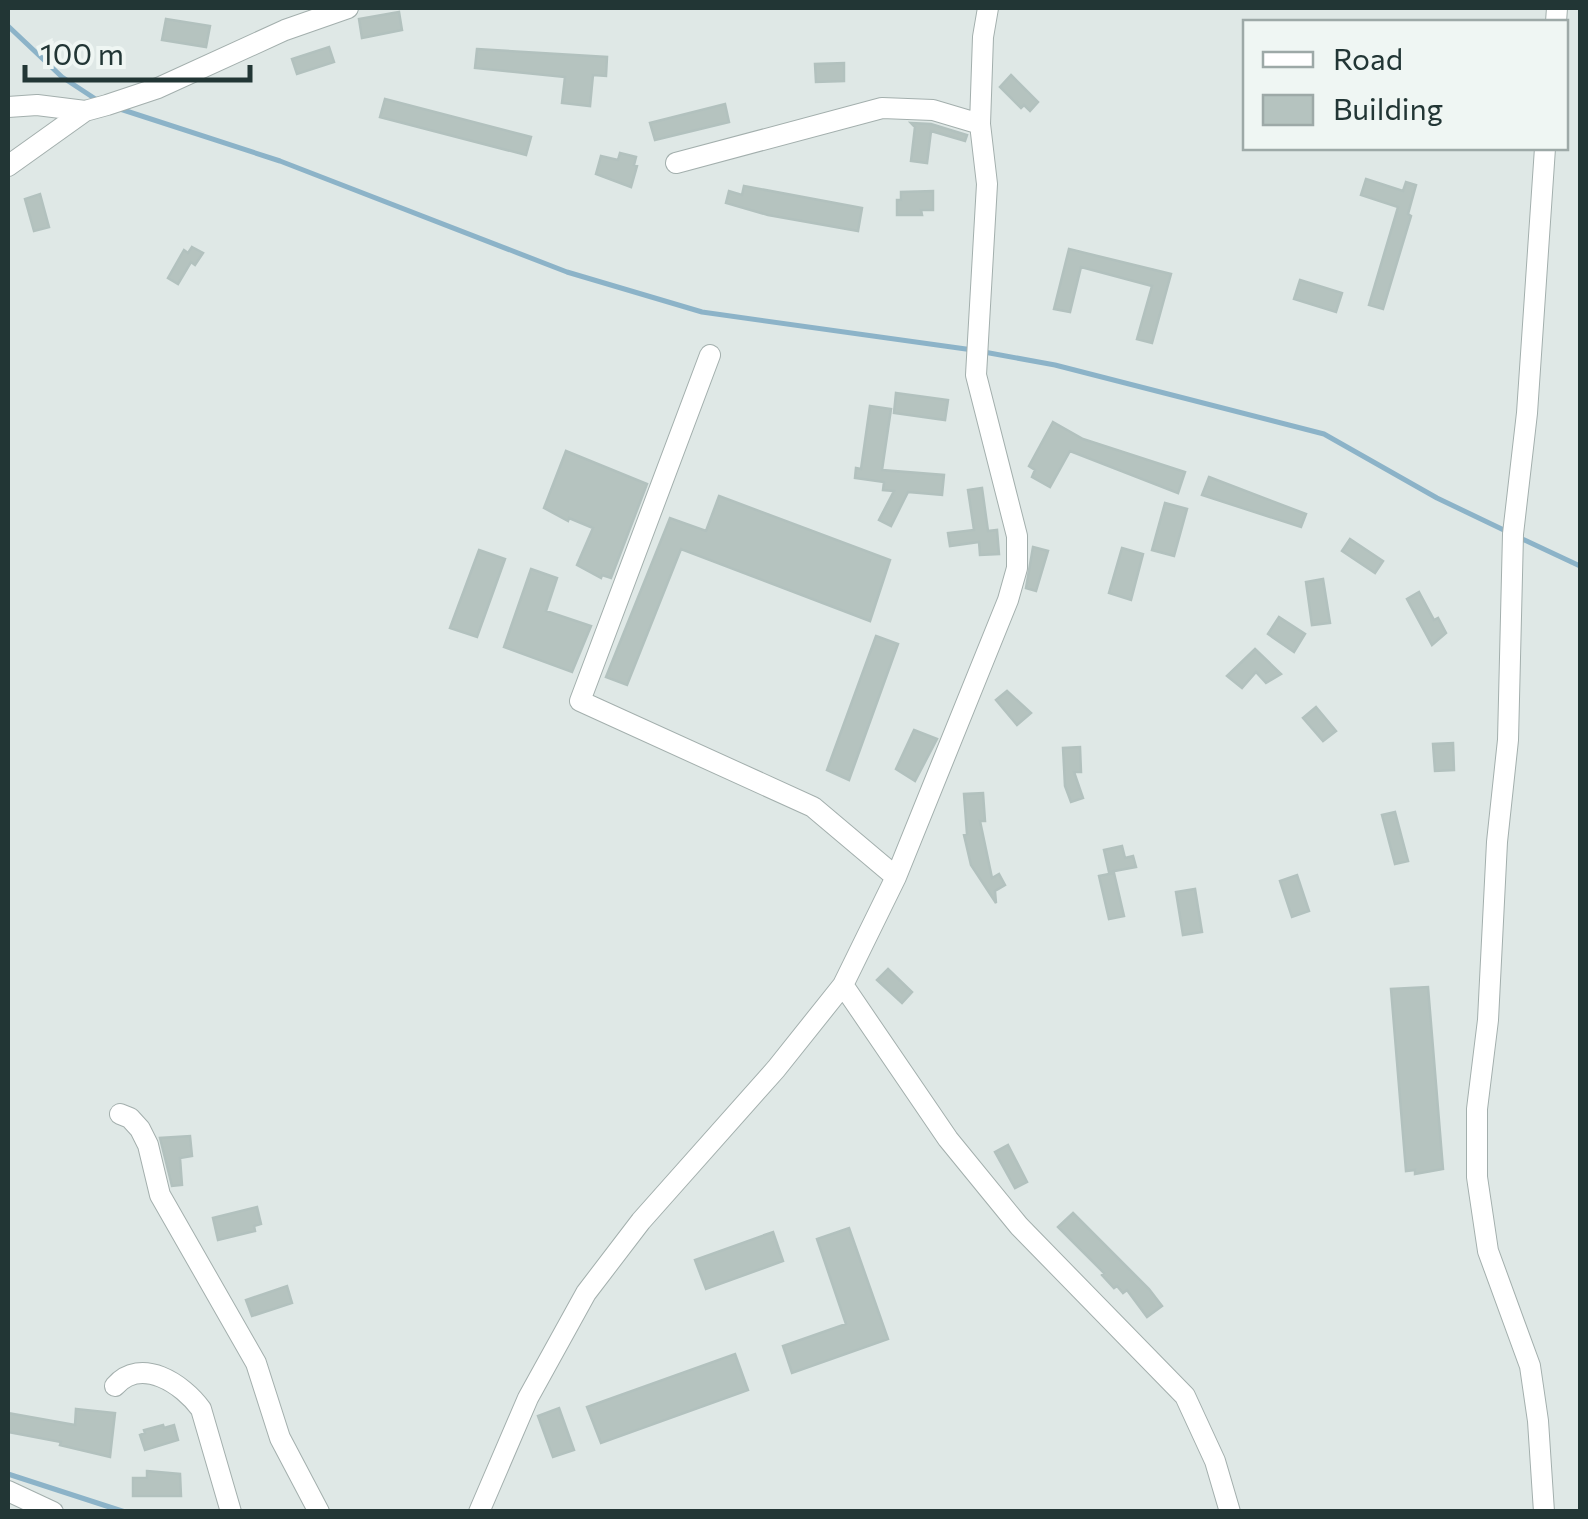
<svg xmlns="http://www.w3.org/2000/svg" width="1588" height="1519" viewBox="0 0 1588 1519" font-family="Commissioner,sans-serif">
  <rect width="100%" height="100%" fill="#dfe8e6"/>
  <g fill="none" stroke-linecap="round" stroke-linejoin="round">
    <path stroke="#8cb3c8" stroke-width="5" d="M8,26L62,77L97,100
      M117,108L280,161L567,272L702,312L973,350
      M984,352L1055,365L1324,434L1437,498L1508,532
      M1518,537L1580,566
      M8,1474L125,1512"/>
  </g>
  <path fill="#b5c3bf" stroke="#b2c1be" stroke-width="2.5" d="M399,12L402,30L362,38L359,19Z
    M166,19L210,26L206,47L162,40Z
    M329,47L334,62L297,74L292,59Z
    M477,49L607,57L606,76L593,75L590,106L562,103L565,77L475,68Z
    M844,63V81L816,82L815,64Z
    M1011,75L1038,102L1030,111L1024,105L1021,108L1000,87Z
    M385,99L531,137L526,155L380,117Z
    M725,104L729,122L655,140L650,123Z
    M911,123L931,124L967,135L965,141L931,131L927,163L911,161L915,127Z
    M620,153L636,157L634,165L637,166L631,187L596,174L601,156L618,160Z
    M1366,179L1403,191L1406,182L1416,185L1408,214L1411,216L1383,309L1369,305L1398,207L1361,195Z
    M744,186L862,208L858,231L768,215L726,203L729,191L742,195Z
    M933,191V210H921L922,215H897V200H901V192Z
    M40,194L49,227L34,231L25,199Z
    M192,247L203,253L195,265L191,262L178,284L168,278L184,250L188,253Z
    M1069,249L1171,274L1152,343L1137,339L1152,286L1081,267L1070,312L1054,309Z
    M1300,280L1342,293L1336,312L1294,299Z
    M896,393L948,400L945,420L894,413Z
    M870,406L891,409L882,470L944,475L942,495L908,492L891,526L879,520L894,491L883,490L884,482L855,478L856,468L861,469Z
    M1053,422L1083,439L1185,472L1178,493L1070,451L1050,487L1032,477L1035,470L1029,466Z
    M566,451L647,484L611,578L602,575L601,578L577,565L593,528L569,518L568,521L544,508Z
    M1209,477L1306,514L1301,527L1202,495Z
    M982,488L988,531L997,530L999,554L980,555L979,542L950,546L948,533L974,530L968,490Z
    M719,496L890,560L870,621L681,549L627,685L606,677L670,518L706,531Z
    M1165,503L1187,509L1174,556L1152,550Z
    M1350,539L1383,561L1375,573L1342,551Z
    M1033,547L1048,551L1036,591L1026,588Z
    M1122,548L1143,554L1131,600L1109,593Z
    M479,550L505,559L477,637L450,628Z
    M531,569L557,578L546,611L591,626L572,672L504,647Z
    M1323,579L1330,623L1312,625L1306,582Z
    M1419,592L1434,620L1438,618L1446,633L1432,645L1407,599Z
    M1279,617L1305,634L1294,652L1268,634Z
    M876,636L898,644L849,780L827,770Z
    M1255,649L1281,674L1266,683L1256,672L1242,688L1227,676Z
    M1007,691L1031,713L1017,725L996,700Z
    M1316,707L1336,731L1323,741L1303,718Z
    M914,730L937,739L915,781L896,769Z
    M1453,743L1454,770L1435,771L1433,744Z
    M1080,747L1081,772H1074L1083,798L1071,802L1065,786L1063,748Z
    M983,793L985,821H980L992,878L999,874L1005,885L995,891L996,903L971,865L964,835L967,834L964,794Z
    M1395,812L1408,861L1395,864L1382,815Z
    M1122,846L1125,858L1133,856L1136,867L1109,872L1104,850Z
    M1114,873L1124,916L1109,919L1099,876Z
    M1297,875L1309,911L1292,917L1280,881Z
    M1195,889L1202,932L1183,935L1176,892Z
    M888,969L912,992L902,1003L877,980Z
    M1428,987L1443,1169L1415,1174V1170L1406,1171L1391,989Z
    M190,1136L192,1156L180,1158L182,1185L172,1186L160,1138Z
    M1008,1145L1027,1182L1015,1188L995,1152Z
    M257,1207L261,1224L254,1226L255,1231L218,1240L213,1218Z
    M1073,1213L1149,1289L1162,1306L1147,1317L1127,1290L1123,1293L1117,1286L1114,1288L1102,1275L1104,1273L1058,1227Z
    M849,1228L888,1339L792,1373L783,1346L846,1324L817,1239Z
    M773,1232L783,1261L706,1289L695,1260Z
    M287,1286L292,1303L252,1316L246,1300Z
    M735,1354L748,1390L601,1443L587,1407Z
    M559,1408L574,1450L553,1457L538,1416Z
    M76,1409L115,1413L110,1457L60,1445L61,1442L8,1432V1413L75,1425Z
    M163,1425L164,1428L174,1425L178,1440L145,1450L140,1435L145,1433L144,1430Z
    M147,1471L180,1474L181,1496H133V1478H147Z"/>
  <g fill="none" stroke-linecap="round" stroke-linejoin="round">
    <defs>
      <path id="minor" d="M1556,22L1557,8
        M8,107L37,105L85,111L107,105L158,88L285,30L348,8
        M676,163L882,108L933,110L980,124
        M8,166L85,111
        M710,355L580,701L813,807L896,877
        M843,985L948,1139L1019,1226L1185,1396L1215,1461L1230,1512
        M120,1114L130,1118L140,1129L148,1145L160,1195L256,1363L280,1438L319,1512
        M115,1386C141,1356 183,1384 201,1409L231,1512
        M8,1491L53,1512
        M479,1512L528,1398L586,1293L641,1221L776,1069L843,985L896,877L1008,600L1017,568V536L976,375L987,184L980,124L983,37L988,8
        M1544,1512L1538,1421L1530,1366L1488,1251L1477,1177V1109L1488,1020L1497,842L1508,740L1513,534L1527,413L1545,148"/>
    </defs>
    <use href="#minor" stroke="#a3afad" stroke-width="22"/>
    <use href="#minor" stroke="#fff" stroke-width="20"/>
  </g>
  <rect width="1588" height="1519" fill="none" stroke="#223635" stroke-width="20"/>
  <rect x="1243" y="20" width="325" height="130" fill="#eff6f3" stroke="#9da9a7" stroke-width="2.5"/>
  <rect x="1263" y="52" width="50" height="15" fill="#ffffff" stroke="#9da9a7" stroke-width="2.5"/>
  <text x="1333" y="70" font-size="30" fill="#223635">Road</text>
  <rect x="1263" y="95" width="50" height="30" fill="#b5c3bf" stroke="#9da9a7" stroke-width="2.5"/>
  <text x="1333" y="120" font-size="30" fill="#223635">Building</text>
  <path d="M25 65v15h225v-15" fill="none" stroke="#223635" stroke-width="5"/>
  <text x="40" y="65" font-size="30" fill="#223635" stroke="#eff6f3" stroke-width="8" paint-order="stroke">100 m</text>
</svg>
